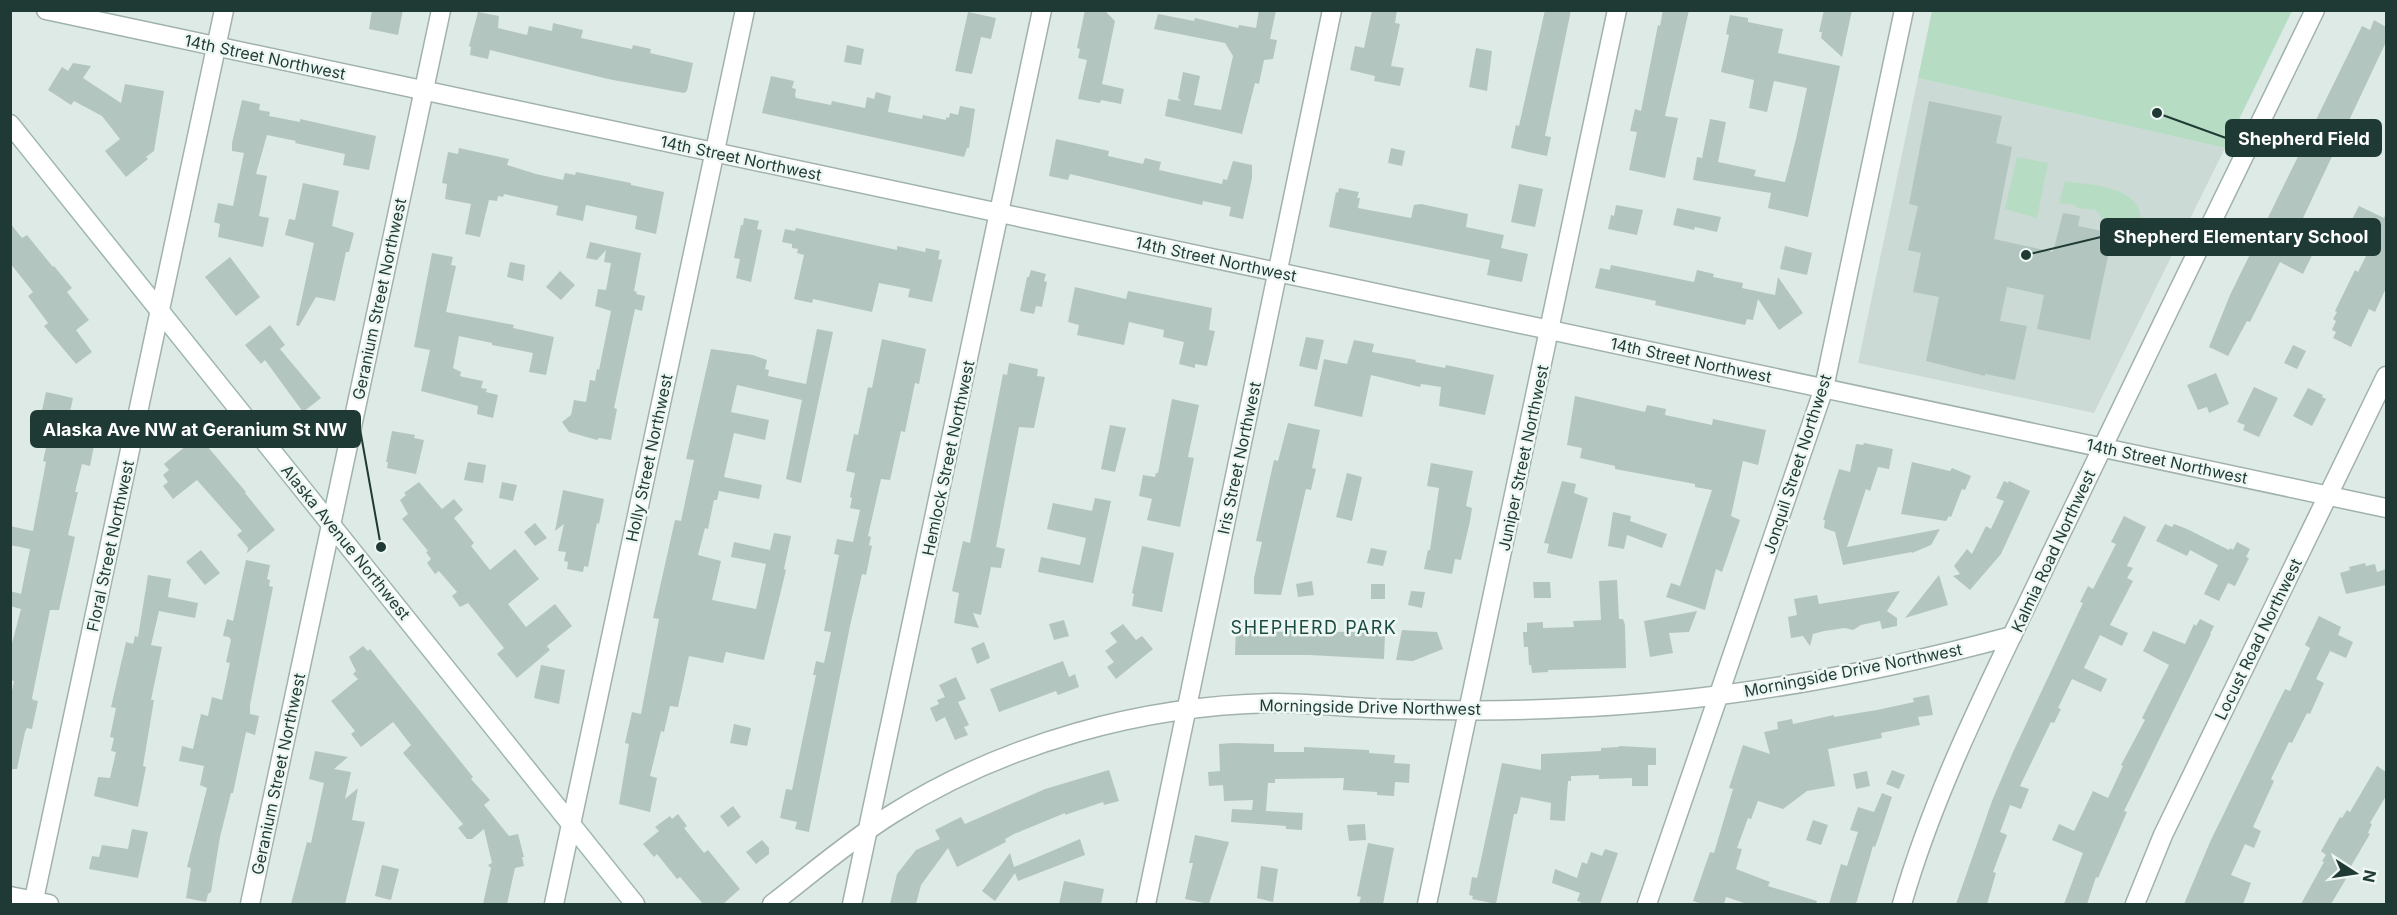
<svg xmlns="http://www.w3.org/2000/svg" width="2397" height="915" viewBox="0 0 2397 915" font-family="Inter,sans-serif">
  <rect width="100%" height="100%" fill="#deeae6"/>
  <path fill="#ccdad5" d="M1918,78L2225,148L2094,413L1858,363Z"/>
  <path fill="#b6dcc3" d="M1932,11V10L2292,11L2225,148L1918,78Z
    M2017,157L2048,163L2037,218L2005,209Z
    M2065,181C2087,185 2135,185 2140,214C2141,218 2140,225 2140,229L2117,232L2106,225L2096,210L2078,208L2075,205L2059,203Z"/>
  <path fill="#b3c5bf" d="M372,10H403L398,35L369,29Z
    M1085,10H1104L1115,21L1102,84L1124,89L1121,104L1101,100L1100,103L1078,99L1087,60L1078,58L1080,49L1077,48Z
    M1259,10H1276L1270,39L1277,40L1273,59L1264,60L1259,84L1255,83L1242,134L1165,116L1168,99L1181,101L1178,98L1183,72L1200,76L1194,105L1221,110L1233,56L1225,43L1154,29L1158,14L1194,21L1195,18L1238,28L1239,25L1256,28Z
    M1372,10H1397L1395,23L1400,24L1391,66L1404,68L1400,86L1374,81L1375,76L1350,70L1355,46L1364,48Z
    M1545,10H1571L1545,136L1551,137L1547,156L1511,148L1516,125L1519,126Z
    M1663,10H1689L1665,116L1678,118L1665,178L1629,170L1637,132L1630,131L1635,109L1641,111L1658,25L1660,26Z
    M1824,10H1852L1842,57L1821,38L1822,32H1819Z
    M478,12L499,16L498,28L527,35L529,26L552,31L553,23L583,30L581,38L632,49L633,45L651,49L650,53L693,63L687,91L684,93L608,79L490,50L488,59L470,55L471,47L469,46Z
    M968,12L996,18L991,39L981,37L972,74L955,71Z
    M1730,15L1748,18V22L1783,29L1778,53L1840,66L1808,217L1768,208L1771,193L1693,180L1697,157L1702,158L1710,119L1726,122L1718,162L1756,170L1754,176L1785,182L1796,139L1807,88L1774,81L1767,112L1749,108L1754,80L1721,72L1729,35L1726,34Z
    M2374,20L2386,27V42L2303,218L2325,229L2303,274L2280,262L2250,322L2247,321L2228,356L2209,347L2230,295L2362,26L2370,30Z
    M847,45L864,49L861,65L844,62Z
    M1476,48L1492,51L1487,91L1469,87Z
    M73,63L91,66L83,78L121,103L125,84L164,91L154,151L146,157L148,159L126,177L105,151L120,139L102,116L74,101L71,105L48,90L62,67L68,71Z
    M771,76L794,81L792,88L796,89L795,96L796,98L831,105L832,101L865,108L867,97L874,99L876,92L891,96L888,112L922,119L923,115L946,120V117L949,118L950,113L958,115L960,106L975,109L969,148H967L964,157L762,113Z
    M242,100L260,104L259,110L270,112L269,116L300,122V119L376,136L369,170L343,165L345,154L295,143L296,141L267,135L256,174L267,176L259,216L269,218L263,247L218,237L220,224L214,222L218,203L233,206L244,153L232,151V143Z
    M1929,101L2002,116L1996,143L2012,147L1994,239L2053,252L2063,213L2080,216L2078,226L2113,233L2090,340L2037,329L2044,295L2007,287L2000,321L2027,326L2015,380L1985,374V376L1926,361L1939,297L1913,292L1921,253L1908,250L1918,206L1909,204Z
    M1056,139L1109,151L1108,156L1143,164L1145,158L1161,162L1159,170L1222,184L1223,179L1227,180L1233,161L1252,165V178L1243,219L1229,216L1231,207L1203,201L1202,205L1070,174L1068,180L1049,176Z
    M459,148L509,159L507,165L536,174L563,180L565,173L575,175L576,172L631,183V185L664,192L656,234L635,229L637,216L586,205L583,221L556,215L558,206L504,194L503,197L498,196L497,201L489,200L480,237L465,234L471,204L445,199L447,184L442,183L448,152L458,154Z
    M1391,148L1405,151L1402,166L1388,163Z
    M303,183L339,191L332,226L354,233L349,252H346L335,301L316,297L299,326L296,325L314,243L285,235L289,219L295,220Z
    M1519,184L1543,189L1535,227L1511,222Z
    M1339,188L1359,192L1357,198H1360L1358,208L1390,214L1411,218L1414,205L1421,204L1468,214L1466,227L1504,235L1501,248L1528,254L1522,282L1487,275L1490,260L1329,227L1336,192L1338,193Z
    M1616,205L1643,210L1637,235L1608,229L1611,215L1614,216Z
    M2359,206L2384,218L2386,213V288L2375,312L2369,309L2351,347L2333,338L2336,332L2332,330L2336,321L2333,319L2337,312L2335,311L2355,270L2358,272L2374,240L2348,227Z
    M1677,208L1721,217L1717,232L1695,227L1694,230L1673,225Z
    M744,218L759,221L757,229L762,230L751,282L736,278L740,259L734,258L741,225H743Z
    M10,223L22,238L27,235L53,267L54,266L72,288L67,292L89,320L76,330L92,352L76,364L44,326L48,323L28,296L33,292L10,263Z
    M796,228L897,250V246L925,252L926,248L940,251L938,259L942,260L932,302L908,297L910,289L879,283L872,312L813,299L812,303L794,299L804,255L797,253L798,249L792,248V244L782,242L785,229L795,231Z
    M590,242L641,253L634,291L637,292L636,294L645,296L642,311L635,309L614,408L617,409L611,440L599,438L597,440L569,432L562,422L571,415L574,400L586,402L590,380L595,381L597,369L599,370L611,311L595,306L598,289L606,290L611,263L604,262L606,250L597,260L586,258Z
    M1785,246L1812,253L1807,275L1780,269Z
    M432,253L453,257L451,265L456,266L446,312L514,325L513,328L554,337L546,375L529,372L533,353L492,345V343L459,336L453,368L461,372L460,376L463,377L483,381L481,388L487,389L486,392L498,395L493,418L477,414L478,406L421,391L430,350L414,347Z
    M230,257L260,297L236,316L205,277Z
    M510,262L525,265L523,281L507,277Z
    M1611,265L1694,282L1697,270L1714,274L1713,277L1743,283L1742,288L1775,295L1778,277L1803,313L1779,330L1758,299L1753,320L1747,319L1745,325L1655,305L1656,301L1595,288L1600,268L1610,270Z
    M1031,270L1046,274L1044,281L1047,282L1042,307L1036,306L1034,314L1020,311L1027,277H1029Z
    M560,271L575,285L561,300L546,287Z
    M1075,287L1126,299L1128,291L1212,308L1209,330L1215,331L1207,366L1195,364V368L1179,364L1184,342L1163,337L1164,330L1129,322L1124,345L1077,335L1079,325L1068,322Z
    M270,325L285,345L280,349L321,398L303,412L265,360L261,364L245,345Z
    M817,329L833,332L801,483L786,479L802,400L737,385L731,412L769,420L765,440L734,433L724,477L762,485L759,499L719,491L717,500H714L708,529L705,528L698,555L721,561L712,600L756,609L766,564L731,557L734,542L770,550L774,533L791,536L784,569L786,570L764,660L726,652L723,663L689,656L678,707L670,706L664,732L661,731L650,776L657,778L650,812L619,804L629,744L625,743L632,712L641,714L659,619L653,618L675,520L681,521L694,460L686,459L711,349L753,355L767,360L765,369L769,370L768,376L806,384Z
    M1306,337L1324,340L1317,370L1299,366Z
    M882,339L926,349L919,384L915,383L905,432L901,431L890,480L881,479L868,536L871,537L869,545L872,546L866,575L862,574L850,626L809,832L795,829L797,822L780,818L786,789L792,790L816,675H813L816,661L824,663L831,632L824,631L839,555L834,554L837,539L853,542L860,510L850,508L852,498L850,497L855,473L846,471L854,434L858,435L868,387L872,388Z
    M1354,340L1374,344L1372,352L1416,360L1415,362L1445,368L1446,365L1494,375L1485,415L1439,406L1441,387L1421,384L1420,387L1371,375L1362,417L1314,406L1324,359L1347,364Z
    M2293,345L2306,351L2297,369L2284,363Z
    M1009,363L1038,369L1037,376L1045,377L1034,428L1019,427L996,547L1005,549L1001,568L991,567L981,615L973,613L979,628L954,623L959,593L952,591L963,541L970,543L1003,374L1007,375Z
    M2216,373L2229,404L2209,413L2207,407L2198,410L2187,385Z
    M2254,387L2278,398L2259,437L2243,430L2245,425L2237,422Z
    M2308,388L2323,395L2322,397L2326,399L2312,426L2293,416Z
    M46,392L73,398L66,430L96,436L90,466L82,464L75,492H78L68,535L75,537L59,610H50L32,698L33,700L38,701L32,729L27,728L25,732L17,769H10V700L14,681L10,680V651L21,609L10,606V591L21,594L30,549L10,545V526L33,531L46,462L43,461L52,422L40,419Z
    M1575,396L1645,412L1647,405L1666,409L1665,415L1712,425L1713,419L1766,430L1758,465L1743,461L1731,516L1740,520L1722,572L1716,569L1705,610L1666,597L1671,583L1680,586L1712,490L1695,487V484L1615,469V466L1580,458L1582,448L1567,445Z
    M1172,399L1199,405L1188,457L1194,458L1180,527L1147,520L1152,499L1139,496L1143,475L1155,477L1156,473H1158Z
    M1288,423L1320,430L1312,468L1316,469L1311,490L1306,489L1281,595L1254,594V578L1262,542L1256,541L1274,460L1278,461Z
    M1110,425L1126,428L1115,472L1101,469Z
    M392,431L415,435L414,438L424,440L416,474L387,468L388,462H386Z
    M196,433L246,492L245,493L275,530L247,553L248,548L237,535L242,531L197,480L173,499L163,486L168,482L163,475L169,470L164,464L187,445L185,443Z
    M1864,443L1893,449L1889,469L1878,467L1870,491L1866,489L1847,547L1940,529L1931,545L1912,553V552L1843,565L1835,532L1824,528L1825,520H1823L1839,469L1850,472L1856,444L1863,445Z
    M468,462L486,465L483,483L464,480Z
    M1912,462L1950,471L1952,468L1971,476L1965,490L1962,489L1951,517L1949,516L1946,521L1901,514Z
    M1431,463L1473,471L1466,506L1472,508L1470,521L1461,560L1455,559L1452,574L1424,569L1428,550H1430L1439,488L1427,486Z
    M1347,473L1362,477L1352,521L1336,517Z
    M1562,481L1576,484L1574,493L1588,498L1572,559L1547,553L1549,544L1544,543Z
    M2004,481L2008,483L2009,481L2030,491L2001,554L1970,590L1953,576L1960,574L1954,566L1967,549L1972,554L1986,526L1991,529L2004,501L1996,498Z
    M419,482L442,509L454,499L463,510L454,518L474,543L471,546L490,570L515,549L539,579L508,604L526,627L555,604L572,626L547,646L550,650L517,678L497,654L504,648L468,603L460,607L452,596L457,592L439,571L435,574L427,563L431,559L426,552L428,551L402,519L408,514L400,500L406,495L404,493Z
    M502,482L517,485L513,501L499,498Z
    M563,490L604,499L599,524L597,523L588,567L584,566L583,572L567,569L568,562L564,561L566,552L558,551L564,524L555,531Z
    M1095,498L1111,501L1093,583L1038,572L1041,557L1080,565L1086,538L1047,529L1053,503L1092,511Z
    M1613,512L1631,516L1630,521L1667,534L1662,548L1627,535L1624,549L1608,546Z
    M2124,516L2146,527L2127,566L2133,568L2127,578L2133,581L2110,625L2128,633L2122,646L2100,635L2084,668L2107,679L2101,692L2072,679L2058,708L2061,709L2054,723L2051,722L2020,786L2029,789L2021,809L2010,805L2000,832L2007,835L1993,872L1996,873L1987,904H1956L1992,801L2013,752L2083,603L2080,602L2088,586L2093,589L2116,544L2111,542Z
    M535,523L547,538L535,546L524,532Z
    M2165,524L2172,527L2174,524L2187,529L2229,550L2230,548L2233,550L2237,542L2250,549L2246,557L2249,558L2235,586L2228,583L2219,601L2204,594L2218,565L2190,550L2187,556L2156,541Z
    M1142,546L1174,553L1162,612L1132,606L1134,594L1132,593Z
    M1371,548L1387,551L1383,566L1367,563Z
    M201,550L220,573L205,585L186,562Z
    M246,560L270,565L267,579L270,580L269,586L273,587L250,705V714L259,716L255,735L246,732L233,793H231L220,837L211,892L208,894L206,902L186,898L191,868L187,867L207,788L200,785L204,766L179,761L182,746L193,749L201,714L208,716L212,697L222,700L230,663L226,662L231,640L229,637L223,636L227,619L233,621Z
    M2365,563L2366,566L2375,564L2377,572L2386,569V585L2346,594L2340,573L2350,570L2349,567Z
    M148,575L171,579L168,597L198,603L195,618L159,611L151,645L162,647L151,700H154L143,766L146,767L138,807L94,796L98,777L110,778L116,752L111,751L114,738L110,737L116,708L111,707L126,642L133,644L135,636L138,637Z
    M1939,575L1948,605L1905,618Z
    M1617,580L1619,619H1623L1625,625L1626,668L1548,670V672L1532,673L1531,665H1529L1528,647H1524L1523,632H1527V623L1543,622V628L1574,627L1573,621L1601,620L1599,581Z
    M1312,581L1314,595L1298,597L1296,584Z
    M1533,582H1550L1551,598H1534Z
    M1371,584H1385V599H1371Z
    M1411,591L1425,592L1422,608L1408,605Z
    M1900,591L1887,611L1897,618V626L1882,629L1880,621L1861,625L1853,630L1845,628L1824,631L1813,634L1810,646L1803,636L1791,638L1788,617L1797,615L1794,599L1817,595L1819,604Z
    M1697,611L1689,632L1669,633L1673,653L1650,657L1644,621Z
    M2319,616L2341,627L2338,635L2353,642L2346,658L2330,651L2316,679L2324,683L2310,714L2307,713L2292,743L2289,742L2271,779L2274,781L2253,827L2261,831L2254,848L2245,844L2231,875L2251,883L2243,904H2184L2210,842L2272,715L2285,689L2290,691L2310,648L2305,645Z
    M2200,619L2214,626L2210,634H2211L2124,811L2127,812L2098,878L2096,877L2087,904H2064L2083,853L2052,840L2059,824L2074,831L2093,791L2108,798L2123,766L2121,765L2145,720L2142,718L2169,665L2143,651L2153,631L2185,644L2194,624L2196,626Z
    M1064,620L1069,636L1054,640L1049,624Z
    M1123,624L1136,640L1142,636L1153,649L1116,679L1107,667L1114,662L1105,651L1117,642L1110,633Z
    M1236,625H1249V630L1286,632V627H1310V631L1385,633L1384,659L1309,655H1235Z
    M1402,630L1437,632L1443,649L1413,661L1396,660Z
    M984,642L990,658L977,664L971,648Z
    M363,646L368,651L370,649L473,777L471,779L490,800L484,805L509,836L518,834L524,857H522L524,866L515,868L507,904H483L491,868L488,865L492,863L484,829L472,839H467L458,828L463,824L403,753L411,745L393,722L361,747L351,734L355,731L331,701L358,679L353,674L356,671L349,657Z
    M1063,661L1069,677L1075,674L1079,687L1058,695L1056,691L999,712L990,689Z
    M541,665L565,670L559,704L534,698Z
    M956,677L966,699L958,702L969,725L964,727L968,735L955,740L945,717L936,722L930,708L939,704L937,700L945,697L939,685Z
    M1929,695L1933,715L1918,717L1920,725L1881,733L1882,738L1828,749L1835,786L1807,791L1783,809L1758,801L1751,819L1748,818L1737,848L1742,849L1736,869L1770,882L1768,886L1817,901L1816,904H1747L1726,897L1724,904H1703L1693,901L1710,852L1714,853L1733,789L1729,788L1743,745L1770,754L1764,732L1778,729L1777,722L1792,719L1793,724L1834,715V717L1877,710L1914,702L1913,698Z
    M734,724L751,728L747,746L730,743Z
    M1233,743L1274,744V752H1304V747L1369,750V753L1395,755L1394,763L1410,764L1409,783L1395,782L1394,796L1377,795V792L1343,790L1344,778L1275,779V783H1268L1266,811L1303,813L1302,830L1286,829V826L1231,822L1232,809L1252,810L1253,800L1224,801L1223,785L1209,786L1208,772L1220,771L1219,744Z
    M1619,746L1656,748V765H1648V786H1632V778L1599,779V775L1571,776V781H1568L1565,821L1550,820L1551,803L1521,797L1517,814H1514L1496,904L1472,899L1473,896L1469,895L1472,877L1477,878L1502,763L1541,770V754L1601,751V748L1619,747Z
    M315,751L348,757L334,769L351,772L345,799L358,788L352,820L365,822L345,904H291L307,842L311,843L324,783L309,779Z
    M2377,766L2386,772V796L2370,823L2372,824L2368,833L2370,834L2344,878L2346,879L2331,904H2301L2324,862L2322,861L2326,855L2321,851L2340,817L2342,818L2347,810L2350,812Z
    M1109,770L1119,801L1104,805L1103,802L1065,815V813L1014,834L1005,839L1006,842L957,867L948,848L921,885L916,904H890L897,874L916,850L940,839L935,830L961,817L965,824L1045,789Z
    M1892,770L1905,775L1899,789L1886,784Z
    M1867,771L1870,786L1856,789L1853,774Z
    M1882,793L1892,797L1878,839L1875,847L1873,846L1856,904H1829L1841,864L1847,866L1858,832L1850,830L1858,807L1874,812Z
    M733,806L741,817L728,827L720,816Z
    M678,814L687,826L684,828L704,853L708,850L740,889L723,904H703L680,877L677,879L657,854L654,857L643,844L659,831L655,827L670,816L672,819Z
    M1813,820L1828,825L1821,845L1806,840Z
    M1365,824L1366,840L1349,841L1347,825Z
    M132,829L148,832L138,878L89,869L92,856L99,857L102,845L128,849Z
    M1195,835L1229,842L1209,904L1185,899L1193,863H1189Z
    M1080,839L1085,855L1018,881L1015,873L995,901L982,891L1010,853L1014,867Z
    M762,840L769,848V854L756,864L746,852Z
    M1368,843L1394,848L1383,904H1359L1361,897L1357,896Z
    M1605,849L1618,853L1600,904H1580L1581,902L1577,901L1580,893L1552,883L1555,869L1577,878L1582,862L1587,864L1591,852L1602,856Z
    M382,865L399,869L391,900L375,896Z
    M1261,866L1278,869L1273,902L1257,898Z
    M1064,881L1104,889L1101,904H1059Z"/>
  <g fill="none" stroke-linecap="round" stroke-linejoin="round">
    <defs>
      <path id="minor" d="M10,896L49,904
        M33,904L224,10
        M250,904L441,10
        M554,904L745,10
        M772,904C811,874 849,841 892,814C1005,743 1143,705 1276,703C1317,703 1358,709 1399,709C1456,711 1513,711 1569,708C1718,702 1868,675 2012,636
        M852,904L1042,10
        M1146,904L1332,10
        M1427,904L1617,10
        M1647,904L1824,388L1904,10
        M2135,904L2163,835L2386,376"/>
      <path id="tertiary" d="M46,10L2386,508
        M1902,904C1937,782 1997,669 2051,554C2138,372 2227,192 2315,10"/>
      <path id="secondary" d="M10,124L635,904"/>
    </defs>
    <use href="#minor" stroke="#a1b2ad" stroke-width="21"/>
    <use href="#tertiary" stroke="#a1b2ad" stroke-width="21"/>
    <use href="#secondary" stroke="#9db6af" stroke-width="21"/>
    <use href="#minor" stroke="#fff" stroke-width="18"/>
    <use href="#tertiary" stroke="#fff" stroke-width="18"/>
    <use href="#secondary" stroke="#fff" stroke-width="18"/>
  </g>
  <g text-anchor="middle" stroke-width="5" stroke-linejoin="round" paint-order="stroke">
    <g font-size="16" fill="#1f3a35" stroke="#eef7f3">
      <text transform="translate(265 57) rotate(12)" y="6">14th Street Northwest</text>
      <text transform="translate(741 158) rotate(12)" y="6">14th Street Northwest</text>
      <text transform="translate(1216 259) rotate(12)" y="6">14th Street Northwest</text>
      <text transform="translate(379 299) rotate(-78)" y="6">Geranium Street Northwest</text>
      <text transform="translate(1691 360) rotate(12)" y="6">14th Street Northwest</text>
      <text transform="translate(649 458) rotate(-78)" y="6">Holly Street Northwest</text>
      <text transform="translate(948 458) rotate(-78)" y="6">Hemlock Street Northwest</text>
      <text transform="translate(1239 458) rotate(-78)" y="6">Iris Street Northwest</text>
      <text transform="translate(1523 458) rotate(-78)" y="6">Juniper Street Northwest</text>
      <text transform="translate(2167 461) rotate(12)" y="6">14th Street Northwest</text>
      <text transform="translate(1797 464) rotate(-72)" y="6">Jonquil Street Northwest</text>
      <text transform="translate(346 542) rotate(51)" y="6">Alaska Avenue Northwest</text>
      <text transform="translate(110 546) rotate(-78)" y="6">Floral Street Northwest</text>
      <text transform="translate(2053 551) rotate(-65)" y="6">Kalmia Road Northwest</text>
      <text transform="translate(2258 639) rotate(-64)" y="6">Locust Road Northwest</text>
      <text transform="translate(1853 670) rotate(-11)" y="6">Morningside Drive Northwest</text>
      <text transform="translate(1370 707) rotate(1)" y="6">Morningside Drive Northwest</text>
      <text transform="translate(278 774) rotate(-78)" y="6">Geranium Street Northwest</text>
    </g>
    <g font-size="18" letter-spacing="1.5" fill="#1b4c44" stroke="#eef7f3">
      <text x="1314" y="634">SHEPHERD PARK</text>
    </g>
  </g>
  <path fill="none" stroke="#1f3a35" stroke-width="2" d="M2157 113L2226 138M2026 255L2101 237M381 547L360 429"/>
  <g fill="#1f3a35" stroke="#eef7f3" stroke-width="2">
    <circle cx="2157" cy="113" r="6"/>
    <circle cx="2026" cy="255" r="6"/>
    <circle cx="381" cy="547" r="6"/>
  </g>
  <g fill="#1f3a35" stroke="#1f3a35" stroke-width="2">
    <rect x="2226" y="120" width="155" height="36" rx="6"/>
    <rect x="2101" y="219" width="279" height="36" rx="6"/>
    <rect x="31" y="411" width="329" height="36" rx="6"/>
  </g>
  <g font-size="18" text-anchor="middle" font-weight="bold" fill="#fff">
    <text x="2304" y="145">Shepherd Field</text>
    <text x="2241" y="243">Shepherd Elementary School</text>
    <text x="195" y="436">Alaska Ave NW at Geranium St NW</text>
  </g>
  <rect width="2397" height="915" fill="none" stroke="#1f3a35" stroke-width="24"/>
  <g transform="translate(2355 873) rotate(102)" stroke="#eef7f3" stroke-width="4.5" paint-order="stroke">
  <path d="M0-4.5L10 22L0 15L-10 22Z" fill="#1f3a35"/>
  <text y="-9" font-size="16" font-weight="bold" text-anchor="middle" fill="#1f3a35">N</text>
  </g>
</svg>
